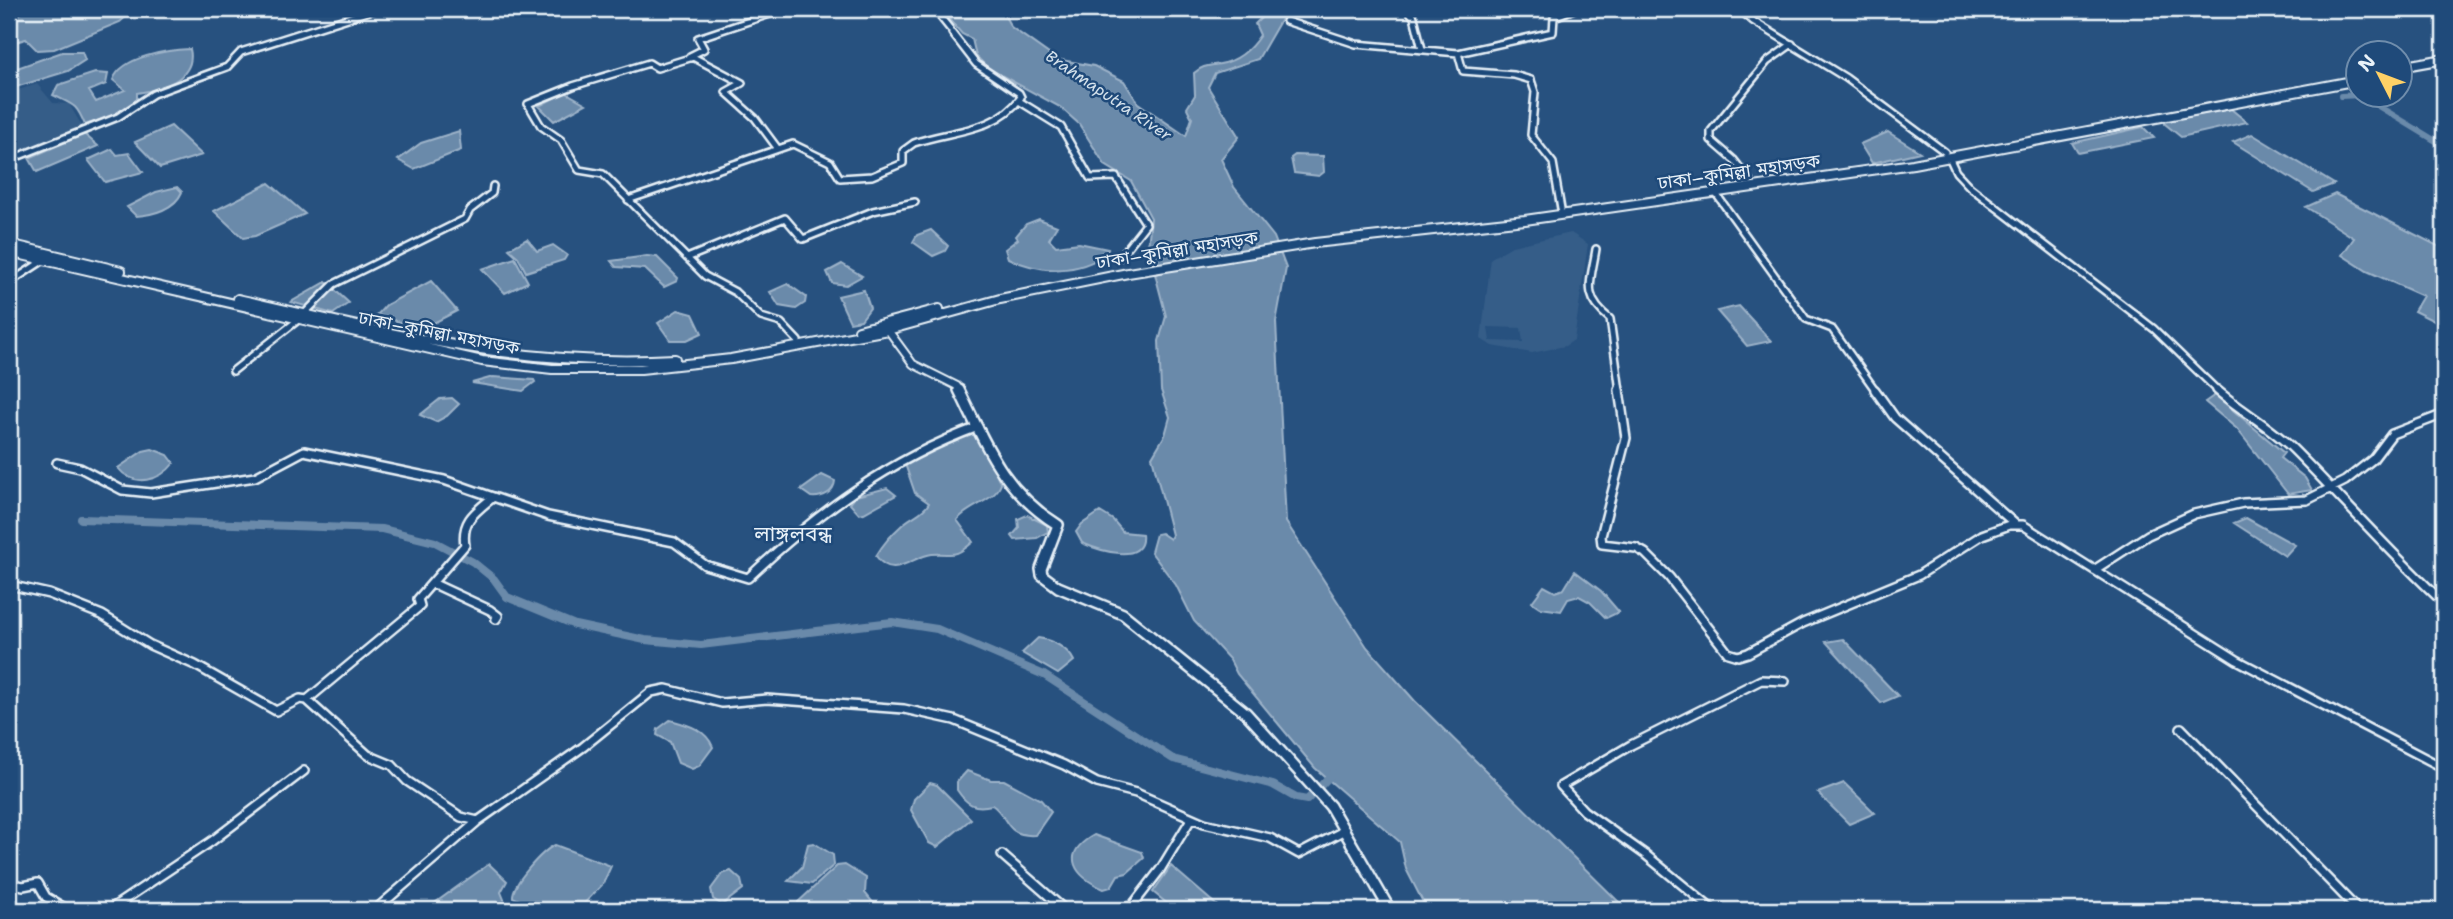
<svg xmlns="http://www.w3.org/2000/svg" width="2453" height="919" viewBox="0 0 2453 919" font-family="'Shantell Sans','Noto Sans Bengali',sans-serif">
  <rect width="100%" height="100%" fill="#27517f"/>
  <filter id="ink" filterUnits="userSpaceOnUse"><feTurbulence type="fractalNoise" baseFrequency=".0143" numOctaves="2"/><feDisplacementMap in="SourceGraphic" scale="14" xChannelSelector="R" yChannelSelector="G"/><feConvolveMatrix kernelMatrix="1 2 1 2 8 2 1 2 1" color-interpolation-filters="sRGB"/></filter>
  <g filter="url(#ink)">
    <path fill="#355d88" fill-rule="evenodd" d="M37,84L53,103L69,104L82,126L61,135L64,143L9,164V93Z
      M1571,233L1588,244L1574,340L1565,346L1532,353L1492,346L1481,339L1491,258L1512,246ZM1488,327L1521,328L1523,342L1490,341Z"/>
    <path fill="#6b8aaa" stroke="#9db3c9" stroke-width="2" d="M30,9H84L128,15L120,22L54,49L37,50L26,39L9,44V16Z
      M940,9H1001L1011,27L1056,59L1094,66L1124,81L1138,103L1186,136L1192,118L1187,108L1195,95L1194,73C1203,65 1210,66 1220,64C1237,61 1251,49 1260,35L1255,24L1270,9H1287L1258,59L1215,73L1208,87L1239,137L1221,159L1234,187L1274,237L1286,268L1276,322L1286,522L1367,647L1415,701L1627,910H1427L1406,869L1400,842L1315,768L1237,674L1230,660L1194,621L1176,585L1151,552L1156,534L1161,533L1170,539L1172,535L1152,457L1165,435L1170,417L1161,390L1159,341L1166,316L1148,247L1151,218L1131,181L1105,165L1079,124L1060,107L988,68L976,56L972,39L962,34Z
      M190,49C197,79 160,90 137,93V101L124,112L85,125C76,103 73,105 53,95L58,85L95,73L108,74L106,84L89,91L96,102L125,90L113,80C122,56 168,50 190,49Z
      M62,52H82L85,60L68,71L16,87L9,83L17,68Z
      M565,92L586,104L554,121L539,106Z
      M2231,109L2247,122L2181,137L2165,124V121Z
      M171,126L202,155L160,168L135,142Z
      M2143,127L2154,138L2078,153L2072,143Z
      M459,131L461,150L414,169L398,160L421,143Z
      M1888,132L1920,152L1872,163L1860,144Z
      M84,134L98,146L37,172L29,158Z
      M2252,134L2334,184L2313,192L2233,142Z
      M112,149L117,155L129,153L143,172L105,182L88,160Z
      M1295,155L1323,156L1324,172L1319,176L1294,173L1291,158Z
      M269,183L305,214L255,236L243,238L214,211Z
      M177,187L182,192C175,209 153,215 136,216L127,207L156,192Z
      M2335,194L2444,249V326L2414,311L2423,296L2367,271L2342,255L2354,238L2306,207Z
      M1039,219L1057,226L1049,239L1056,246L1079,243L1108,249L1107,253C1079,274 1040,274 1008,258L1005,249L1018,239L1016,236L1026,224Z
      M931,230L948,246L945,251L933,256L913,242L917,235Z
      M527,239L537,251L553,245L567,255L564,260L526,272L518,257L509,249Z
      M647,256L657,257L678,278L677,281L664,287L645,269L616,267L611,261Z
      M515,258L528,282L505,293L482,269Z
      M842,264L862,276L846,285L832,283L827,272Z
      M431,281L457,311L422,329L377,315L386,305Z
      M326,282L349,303L333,314L291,302Z
      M788,284L806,297L805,303L796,309L779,306L770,292Z
      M864,290L870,308L861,320L850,322L838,296Z
      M1739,306L1771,341L1747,346L1717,311Z
      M678,310L693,314L702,333L687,340H670L658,323Z
      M493,377L534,380L535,382L523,391L472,383Z
      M2215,395L2284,453L2280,458L2305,478L2312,490L2288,494L2237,429L2205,402Z
      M452,398L459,404L447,416L436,422L420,415L440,399Z
      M972,431L978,433L1001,484C994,502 969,505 957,520L973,542C952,560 954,552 932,554C912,556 893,581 876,556C883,544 893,533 902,525C911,516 923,514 929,503L915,493L904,461Z
      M152,449L168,455L174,463C160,481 134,488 118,468L143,451Z
      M822,475L835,481C834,493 822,498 811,497L801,490Z
      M887,488L896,495L864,513L859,514L850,504L856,496Z
      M1100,512L1113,520L1123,532L1142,534C1146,566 1098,550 1082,543L1076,532L1082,524Z
      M1027,515L1047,525L1048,532L1037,538L1015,540L1012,536L1019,528L1018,519Z
      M2246,518L2295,545L2285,556L2234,523Z
      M1575,571L1601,591L1619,612L1606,618L1590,602L1579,596L1568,599L1561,611L1541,608L1532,602L1544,586L1555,592L1564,589Z
      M1038,638C1052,640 1068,648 1074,661L1058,674L1022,653Z
      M1843,639L1898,696L1881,703L1826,642Z
      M670,720C688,725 706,729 713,747L699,766L692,769L678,763L670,742L657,735L658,729Z
      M967,771L991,780H1004L1041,800L1051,812L1035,835C1004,837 1009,816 992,805C974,809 967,805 957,790V782Z
      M930,783L937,785L971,819L937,847L929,843L911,810L914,799Z
      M1844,783L1875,813L1849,824L1818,793Z
      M1094,835L1142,852L1144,858L1127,873L1118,875L1111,887L1104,889C1076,877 1058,855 1094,835Z
      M814,843L833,855L834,865L812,884L788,881L802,867L808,844Z
      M555,845L611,866L603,884L578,910H539L513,897C512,884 542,851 555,845Z
      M489,864L507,881L501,892L507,907L505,910H425Z
      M845,865L866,878L865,893L879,910H805L799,907L798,902L837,866Z
      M1171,866L1221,909L1175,910L1153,892Z
      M731,871L741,880L743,889L722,905L713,899L711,889L722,874Z"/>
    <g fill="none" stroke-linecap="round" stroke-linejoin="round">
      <path stroke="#6b8aaa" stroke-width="6" d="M2341,96L2360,95L2444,146"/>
      <path stroke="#6b8aaa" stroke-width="8" d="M81,519L382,529L435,542L473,562L494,579L507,597L575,625L645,640L701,645L892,622L937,629L1044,675L1173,759L1273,785L1296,798L1307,800L1333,773"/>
      <defs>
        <path id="minor-far1" d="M934,9L950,29
          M1407,9L1414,17L1422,49
          M1739,9L1753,21L1846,78L1945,152
          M9,13L20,9
          M1286,21L1356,44L1458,53L1553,32L1554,17L1574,9
          M1458,53L1463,71L1514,75L1531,80L1535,92L1531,135L1553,163L1561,209
          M690,56L704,49L698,38L785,9
          M1019,101L1061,127L1090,178L1116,177L1146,224L1120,257
          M778,149L755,118L726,92L742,83L693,57L657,68L649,63L573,86L528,104L541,126L561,140L579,170L603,174L705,276L735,292L761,317L781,323L798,341
          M1949,157L1956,172L1970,187L2154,329L2218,391
          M9,160L118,117L153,94L227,67L241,52L376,9
          M1750,181L1734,160L1711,140V131L1767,62L1792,44
          M1714,191L1806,319L1832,329L1876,391
          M628,200L793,144L830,162L840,178L872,176L903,163V151L914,143C951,130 997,132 1021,97L1019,93L976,64L952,33
          M1596,249C1591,282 1581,296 1610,319L1620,391
          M687,258L785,218L803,239L873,211L915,202
          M9,283L44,260
          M304,314L334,284L465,219L470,210L492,193L493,186
          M233,371L298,320"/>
        <path id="minor" d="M1619,390L1626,438L1601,536L1602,544L1636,548L1645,553L1669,577L1728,653L1738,656L1748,653L1803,623L1919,575L1982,535L2009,525H2023L2237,660L2444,768
          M1875,390L1895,418L2015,524
          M2217,390C2241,411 2270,426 2293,449C2344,500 2391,554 2444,603
          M57,463L80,468L122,490L151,493L255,477L304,451L444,480L548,516L674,542L705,565L748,578C817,513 888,460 978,427
          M2094,570L2148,535L2194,514L2243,503L2307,500L2345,481L2373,459L2392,434L2444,414
          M432,583L490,610L498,616L496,619
          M9,585L49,594L102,615L150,645L195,665L276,711L300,699L307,700L368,755L392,765L407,781L461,817L478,821
          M307,700L420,606L418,599L465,545C461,521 475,512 492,498
          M2181,728L2358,910
          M1002,855L1065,910
          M9,883L23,886L38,883L46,897L68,910
          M109,910L212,841L304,771
          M375,910L478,821L583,747L651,692L666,689L722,703L767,699L904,709L954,720L1064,765L1097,783L1136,793L1204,823L1270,838L1299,854L1345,830
          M1129,910L1160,870L1191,819
          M1713,910L1646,855L1584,811L1561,786L1631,745L1761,680L1785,681"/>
        <path id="secondary-far1" d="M888,330L913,364L957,386L960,391"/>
        <path id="secondary" d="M959,390C986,445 1003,491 1058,525L1041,569L1042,575L1058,587L1123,614L1246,713L1330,806L1390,910"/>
        <path id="trunk" d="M2400,67L2444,59
          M9,244L121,271
          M9,252L482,361L552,369H641L731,359L888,330L1000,299L1128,273L1315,243L1525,220L1913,164L2358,80
          M238,299C389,333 519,368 675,359
          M859,330L939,309"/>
      </defs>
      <use href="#minor-far1" stroke="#e8f1f8" stroke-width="10"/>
      <use href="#minor" stroke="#e8f1f8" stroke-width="12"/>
      <use href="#secondary-far1" stroke="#e8f1f8" stroke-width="10"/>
      <use href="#secondary" stroke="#e8f1f8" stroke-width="14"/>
      <use href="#trunk" stroke="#e8f1f8" stroke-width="12"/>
      <use href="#minor-far1" stroke="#1f4a7a" stroke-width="5"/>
      <use href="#minor" stroke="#1f4a7a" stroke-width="7"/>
      <use href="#secondary-far1" stroke="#1f4a7a" stroke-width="6"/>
      <use href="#secondary" stroke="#1f4a7a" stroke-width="9"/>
      <use href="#trunk" stroke="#1f4a7a" stroke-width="8"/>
    </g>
  </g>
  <g text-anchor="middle" stroke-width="5" stroke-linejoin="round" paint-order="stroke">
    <g font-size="16" font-style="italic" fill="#d5e2ec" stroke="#1f4a7a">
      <text transform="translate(1109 95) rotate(34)" y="6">Brahmaputra River</text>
    </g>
    <g font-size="18" fill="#e8f1f8" stroke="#1f4a7a">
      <text transform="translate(1739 172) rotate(-8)" y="6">ঢাকা–কুমিল্লা মহাসড়ক</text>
      <text transform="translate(1177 250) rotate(-9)" y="6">ঢাকা–কুমিল্লা মহাসড়ক</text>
      <text transform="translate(439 333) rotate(11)" y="6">ঢাকা–কুমিল্লা মহাসড়ক</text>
    </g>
    <g font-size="21" fill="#e8f1f8" stroke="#1f4a7a">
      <text x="793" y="541">লাঙ্গলবন্ধ</text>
    </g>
  </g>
  <rect width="2453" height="919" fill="none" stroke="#1f4a7a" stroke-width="35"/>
  <rect x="18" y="18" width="2418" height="884" fill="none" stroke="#e8f1f8" stroke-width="2.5" filter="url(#ink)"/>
  <g transform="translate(2379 74) rotate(312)"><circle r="33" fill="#1f4a7a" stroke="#6f8dac" stroke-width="2"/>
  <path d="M0-5L12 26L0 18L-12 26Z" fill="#ffd166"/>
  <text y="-10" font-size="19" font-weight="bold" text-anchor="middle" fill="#e8f1f8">N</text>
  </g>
</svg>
